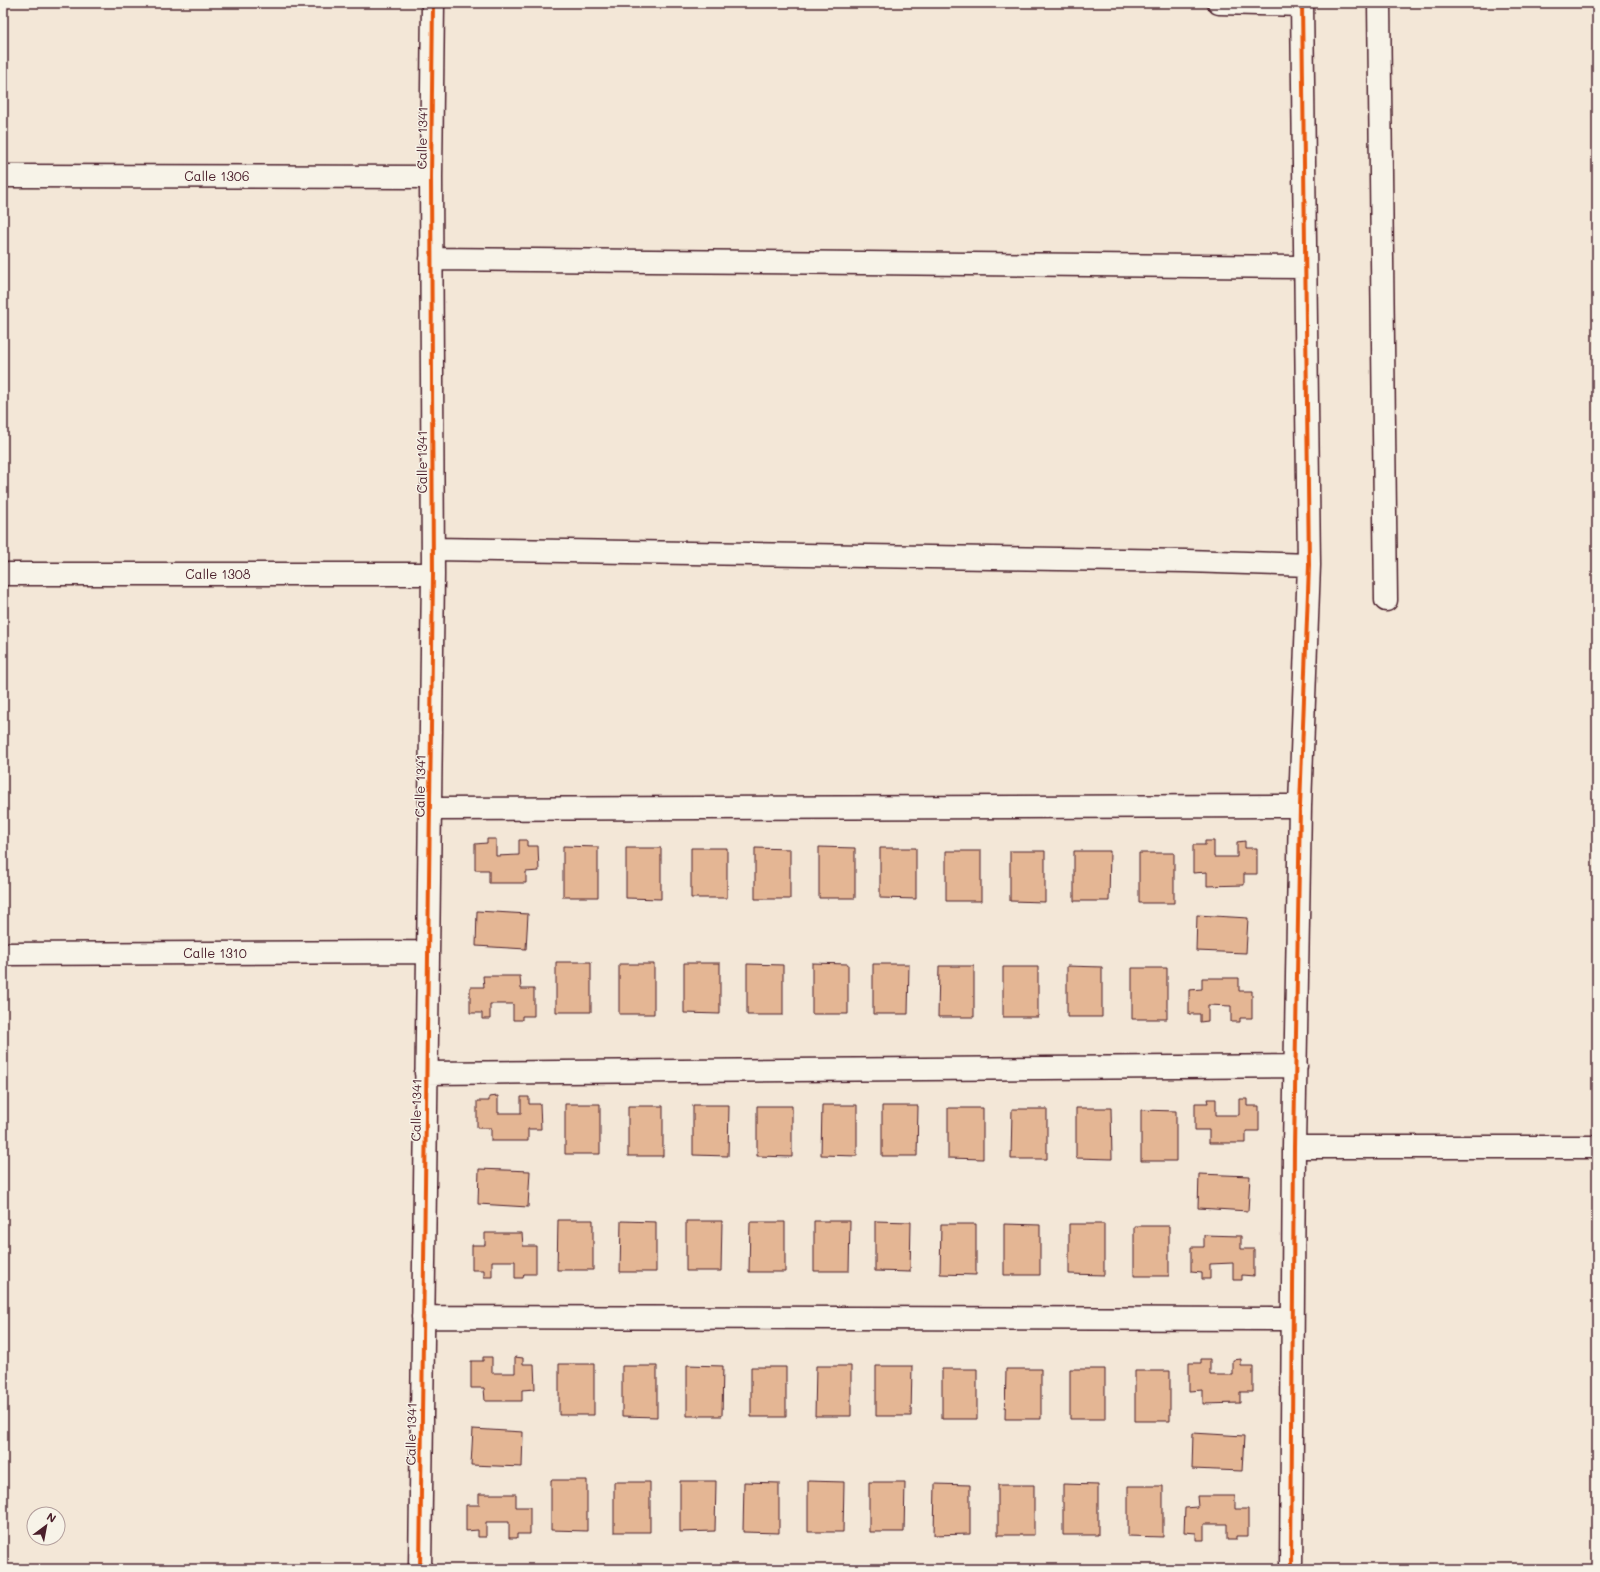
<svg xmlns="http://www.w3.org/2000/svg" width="1600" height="1572" viewBox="0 0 1600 1572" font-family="Mali,sans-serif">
  <rect width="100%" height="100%" fill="#f3e7d7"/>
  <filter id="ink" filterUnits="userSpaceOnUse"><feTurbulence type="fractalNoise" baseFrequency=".025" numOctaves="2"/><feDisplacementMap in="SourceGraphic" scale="8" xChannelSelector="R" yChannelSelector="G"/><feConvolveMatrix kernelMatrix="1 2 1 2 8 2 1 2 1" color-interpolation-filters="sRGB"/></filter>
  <g filter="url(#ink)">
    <path fill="#e4b694" stroke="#4a1f2b" d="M487,839H496V856L519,855V840H527V846H538L539,871L526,872V883H489V870H475V844L487,843Z
      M1205,841H1214V857H1237V842L1245,841V848H1257V874H1244V885L1207,886V872L1193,873V845H1205Z
      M563,846L598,847V897H563Z
      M819,847L855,848V898H819Z
      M626,848H661V899L626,898Z
      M691,848H727V898H691Z
      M755,848L790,849V899H755Z
      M880,848H916V899L880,898Z
      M946,851H981V901H946Z
      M1010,851H1045V902L1010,901Z
      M1074,851H1110L1109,901H1074Z
      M1139,853H1174V903H1139Z
      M477,911L528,914L526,949L476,946Z
      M1197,915L1248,918L1246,953L1196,951Z
      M556,962H591V1012H556Z
      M684,963H720V1014L684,1013Z
      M812,963L848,964V1014H812Z
      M619,964H654V1014H619Z
      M747,964L783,965V1015H747Z
      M873,964H909L908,1014H873Z
      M939,966H974V1017H938Z
      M1067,966L1102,967V1017H1067Z
      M1003,967H1038V1017H1003Z
      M1132,968H1167V1019H1132Z
      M483,976H520L521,989H534V1016H522V1020H513V1004H490V1019H482V1013H470V987H484Z
      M1202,978H1239V991H1252V1018H1240V1022H1231V1006L1208,1005V1021L1200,1022V1014H1189V990L1202,989Z
      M498,1096V1113H521V1097H529V1104H540L541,1129H528V1141H491V1128H477V1101H489V1097Z
      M1207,1099H1216V1115H1239V1099H1247V1106H1259V1131H1246V1143H1209V1130H1195V1103H1208Z
      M565,1104H600V1154H565Z
      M693,1105H729L728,1156L693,1155Z
      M822,1105H857V1156L821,1155Z
      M628,1106H663V1156H628Z
      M757,1106H792V1157L757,1156Z
      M882,1106H918L917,1156H882Z
      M948,1108H983V1159L948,1158Z
      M1076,1108H1111L1112,1159L1076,1158Z
      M1012,1109H1047V1159H1011Z
      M1141,1110L1176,1111V1161H1141Z
      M479,1169L530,1171L528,1207L478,1204Z
      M1199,1174L1250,1176L1248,1211L1198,1208Z
      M558,1220H593V1270H557Z
      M621,1221L656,1222V1272H620Z
      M686,1221H722L721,1271H686Z
      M814,1221H850L849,1271H814Z
      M875,1221L911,1222L910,1272L875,1271Z
      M750,1222H785V1272H749Z
      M941,1224H976V1275L940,1274Z
      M1004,1224L1040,1225V1275H1004Z
      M1069,1224H1104V1275L1069,1274Z
      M1134,1226H1169V1276H1134Z
      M485,1233H522L523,1246H536V1274H524L523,1278H515V1261H492V1277H484V1270H472V1245H485Z
      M1204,1235L1241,1236V1249H1254V1276L1242,1275V1280H1233V1263L1210,1264V1279H1202V1273L1191,1272V1247H1204Z
      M483,1357H492V1373H515V1357L523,1358V1364H534L535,1389L522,1390V1401H485L484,1388H471V1361H483Z
      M1201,1359H1210V1375H1233V1360L1241,1359V1366H1253V1392H1240V1403L1203,1404V1390L1189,1391V1363H1201Z
      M559,1364H594V1415H559Z
      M687,1365L723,1366L722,1416H687Z
      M622,1366H657V1417L622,1416Z
      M816,1366H851V1416H815Z
      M876,1366H912L911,1416H876Z
      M751,1367H786V1417H751Z
      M942,1369H977V1419H942Z
      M1006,1369H1041V1419H1005Z
      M1070,1369H1105V1419H1070Z
      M1135,1371H1170V1421H1135Z
      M473,1429L523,1432L522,1467L471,1465Z
      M1193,1433L1244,1436L1242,1471L1192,1469Z
      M551,1480H587V1531L551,1530Z
      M680,1481H716L715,1531L680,1532Z
      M808,1481L844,1482L843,1532H808Z
      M614,1482H650V1532H614Z
      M744,1482L779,1483V1533L743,1532Z
      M869,1482H905L904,1532H869Z
      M935,1484L970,1485V1534L934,1535Z
      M1063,1484L1098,1485V1535H1063Z
      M998,1485H1034V1535H998Z
      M1128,1486H1163V1537L1128,1536Z
      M479,1494H516V1507H530V1534H517V1538H509V1522H486V1537H478V1530L466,1531V1505H479Z
      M1197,1496H1235V1509H1248V1536H1236V1540H1227V1524H1204V1540H1196V1533L1184,1532L1185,1508L1198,1507Z"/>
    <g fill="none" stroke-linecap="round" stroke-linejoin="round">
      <defs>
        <path id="minor" d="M1219,3L1302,5
          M1379,3L1386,600
          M3,176L431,177
          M431,259L1305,267
          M433,549L1187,561L1309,565
          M3,574H433
          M430,809L1300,806
          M3,954L427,952
          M426,1073L1296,1066
          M1294,1147H1597
          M423,1317L1292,1319
          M420,1569L433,574L431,177L433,3
          M1291,1569L1294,1147L1300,806L1309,565L1302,3"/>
      </defs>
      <use href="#minor" stroke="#4a1f2b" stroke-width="25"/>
      <use href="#minor" stroke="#f7f3e8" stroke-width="22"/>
      <defs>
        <path id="cycleway" d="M420,1569L433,574L431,177L433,3
          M1291,1569L1294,1147L1300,806L1309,565L1302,3"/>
      </defs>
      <use href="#cycleway" stroke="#f7f3e8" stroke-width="6"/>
      <use href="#cycleway" stroke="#e8590c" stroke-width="4"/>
    </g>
  </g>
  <g text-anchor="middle" stroke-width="3" stroke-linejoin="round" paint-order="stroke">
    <g font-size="13" fill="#4a1f2b" stroke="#f7f3e8">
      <text transform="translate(422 138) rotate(-89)" y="5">Calle 1341</text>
      <text x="217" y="181">Calle 1306</text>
      <text transform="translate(422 462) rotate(-90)" y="5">Calle 1341</text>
      <text x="218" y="579">Calle 1308</text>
      <text transform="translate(420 786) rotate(-89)" y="5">Calle 1341</text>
      <text x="215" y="958">Calle 1310</text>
      <text transform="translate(416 1110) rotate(-89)" y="5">Calle 1341</text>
      <text transform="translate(411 1434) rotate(-89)" y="5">Calle 1341</text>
    </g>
  </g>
  <rect width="1600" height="1572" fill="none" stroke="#f7f3e8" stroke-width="16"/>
  <rect x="8" y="8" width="1584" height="1556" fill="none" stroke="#4a1f2b" stroke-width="1.5" filter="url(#ink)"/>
  <g transform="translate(46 1526) rotate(32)"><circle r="19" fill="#f7f3e8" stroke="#b29e9c"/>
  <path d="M0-3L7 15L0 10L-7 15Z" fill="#4a1f2b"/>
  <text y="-6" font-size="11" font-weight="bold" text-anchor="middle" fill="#4a1f2b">N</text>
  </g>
</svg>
